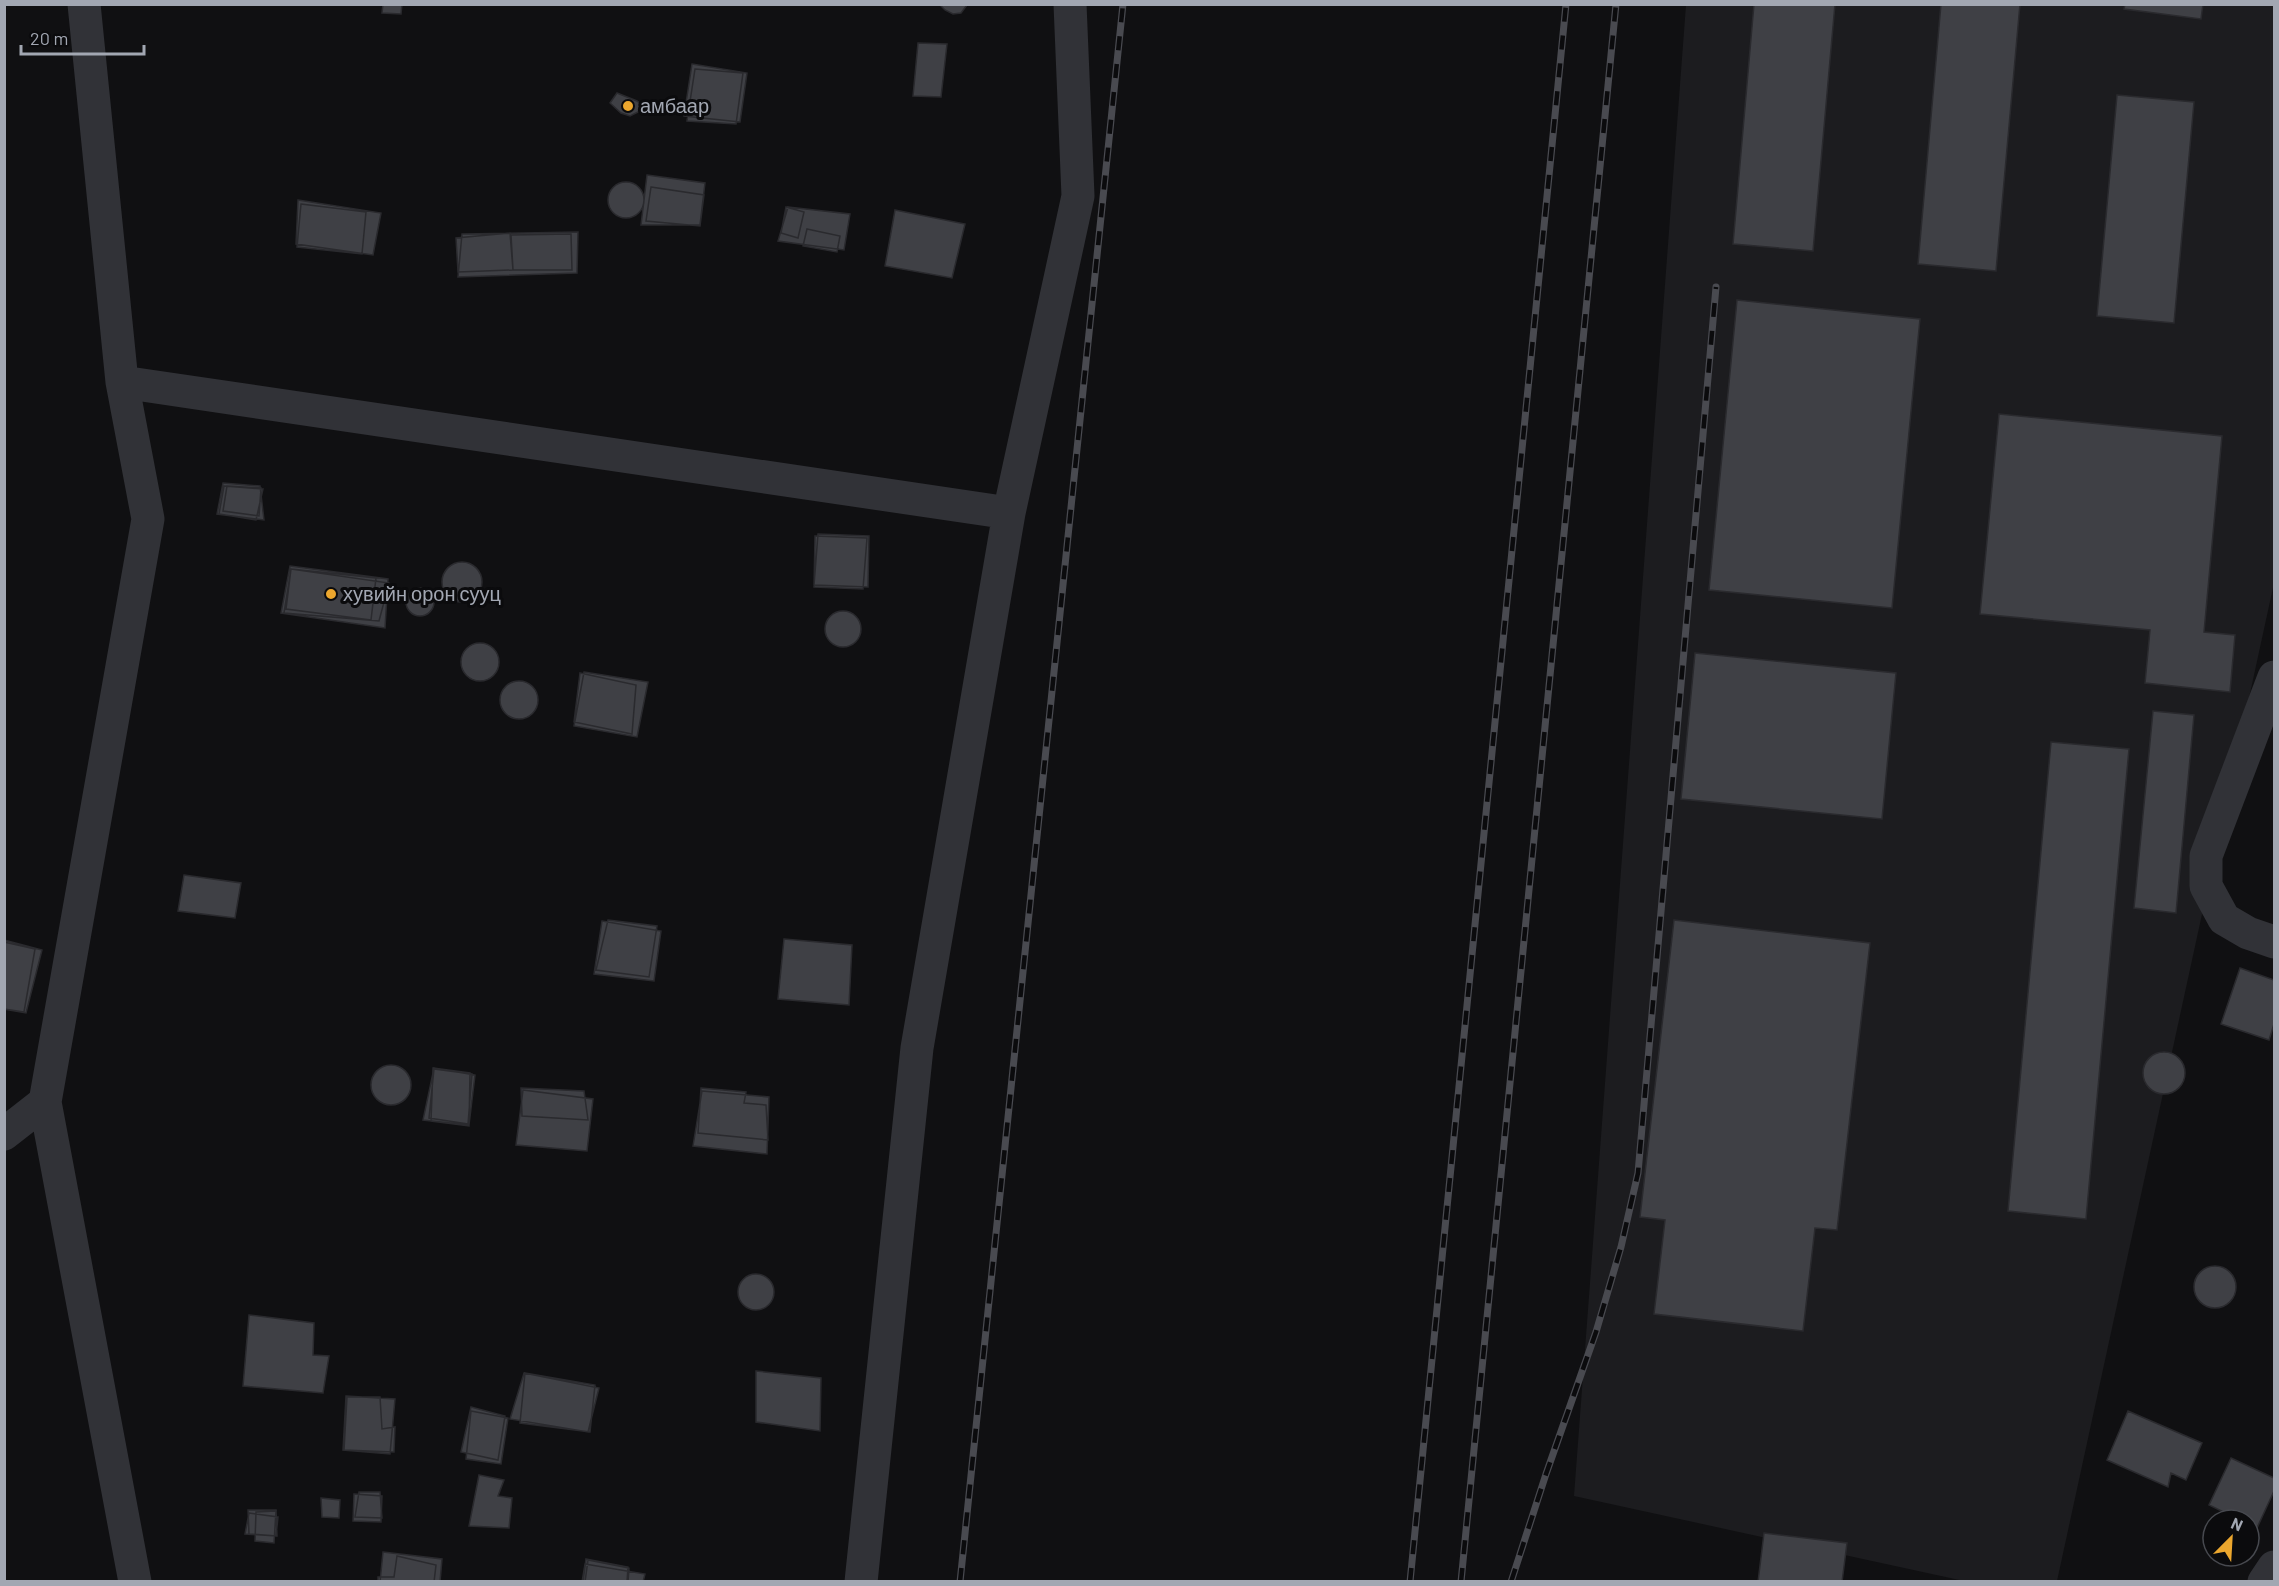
<svg xmlns="http://www.w3.org/2000/svg" width="2279" height="1586" viewBox="0 0 2279 1586" font-family="Barlow,sans-serif">
  <rect width="100%" height="100%" fill="#101012"/>
  <path fill="#1c1c1f" d="M1686,5H2274V583L2057,1581H1964L1574,1496Z"/>
  <path fill="#3f4045" stroke="#2a2a2e" stroke-width="1.5" d="M383,4H402L401,14L382,13Z
    M1754,4H1835L1813,251L1733,244Z
    M1941,4H2020L1996,271L1918,264Z
    M2125,4H2203L2201,19L2124,9Z
    M940,5V4L967,5L961,13L953,14L945,10Z
    M918,43L947,44L941,97L913,96Z
    M692,64L747,73L740,122L684,116Z
    M695,69L743,73L736,124L687,121Z
    M617,93L637,101L646,108L630,116L621,113L610,103Z
    M2117,95L2194,102L2174,323L2097,316Z
    M647,175L705,183L700,225H641Z
    M608 200a18 18 0 1 1 36 0a18 18 0 1 1-36 0Z
    M651,187L704,195L700,226L646,221Z
    M298,200L381,213L373,255L296,244Z
    M301,204L366,212L362,254L297,247Z
    M786,207L804,212L798,238L781,233Z
    M788,207L850,214L844,250L778,241Z
    M895,210L965,224L952,278L885,266Z
    M807,229L840,236L837,252L803,246Z
    M578,232L577,273L458,277L462,234Z
    M510,233L513,270L458,272L456,238Z
    M571,234L572,270H513L511,235Z
    M1737,300L1920,319L1892,608L1709,590Z
    M1999,414L2222,436L2204,632L2235,635L2230,692L2145,683L2150,630L1980,614Z
    M223,483L260,486L264,520L217,514Z
    M224,486L263,489L256,520L219,514Z
    M227,486L261,488L259,516L223,511Z
    M818,534L869,536L868,587L814,585Z
    M815,536L867,538L863,589L814,587Z
    M442 582a20 20 0 1 1 40 0a20 20 0 1 1-40 0Z
    M290,566L388,579L385,628L281,613Z
    M291,569L376,578L371,620L286,609Z
    M291,569L389,583L379,621L284,613Z
    M406 602a14 14 0 1 1 28 0a14 14 0 1 1-28 0Z
    M825 629a18 18 0 1 1 36 0a18 18 0 1 1-36 0Z
    M461 662a19 19 0 1 1 38 0a19 19 0 1 1-38 0Z
    M1695,653L1896,673L1882,819L1681,799Z
    M584,672L648,682L637,737L574,726Z
    M580,673L636,685L632,734L574,722Z
    M500 700a19 19 0 1 1 38 0a19 19 0 1 1-38 0Z
    M2153,711L2194,715L2176,913L2134,908Z
    M2051,742L2129,749L2086,1219L2008,1211Z
    M184,875L241,883L235,918L178,911Z
    M608,920L657,926L649,977L596,970Z
    M1674,920L1870,943L1837,1230L1815,1228L1803,1331L1654,1314L1665,1220L1640,1217Z
    M602,921L661,931L654,981L594,974Z
    M784,939L852,945L849,1005L778,999Z
    M4,940L42,950L26,1013L4,1009Z
    M4,942L35,949L24,1012L4,1009Z
    M2240,968L2274,980V1024L2269,1040L2221,1024Z
    M2143 1073a21 21 0 1 1 42 0a21 21 0 1 1-42 0Z
    M371 1085a20 20 0 1 1 40 0a20 20 0 1 1-40 0Z
    M433,1068L470,1073L469,1126L431,1121Z
    M434,1068L475,1075L469,1125L423,1120Z
    M434,1069L472,1074L468,1124L429,1118Z
    M521,1088L584,1091L588,1120L522,1116Z
    M701,1088L746,1092L744,1103L766,1105L768,1140L698,1133Z
    M523,1090L593,1099L587,1151L516,1145Z
    M702,1091L769,1097L767,1154L693,1146Z
    M2194 1287a21 21 0 1 1 42 0a21 21 0 1 1-42 0Z
    M738 1292a18 18 0 1 1 36 0a18 18 0 1 1-36 0Z
    M249,1315L314,1323L313,1355L329,1356L323,1393L243,1386Z
    M756,1371L821,1378L820,1431L756,1422Z
    M524,1373L599,1388L588,1432L510,1419Z
    M525,1373L595,1385L590,1432L520,1423Z
    M346,1396L395,1399L390,1454L343,1450Z
    M347,1397H380L382,1429L395,1427L394,1452L344,1450Z
    M471,1407L505,1416L498,1460L461,1452Z
    M471,1411L508,1418L501,1464L466,1459Z
    M2128,1411L2202,1443L2186,1480L2171,1473L2168,1487L2107,1460Z
    M2231,1458L2274,1478V1491L2257,1528L2249,1524V1520H2240L2209,1505Z
    M479,1475L504,1480L498,1496L512,1498L509,1528L469,1526Z
    M359,1492H380L382,1518L355,1517Z
    M354,1494L382,1496L381,1522L353,1521Z
    M321,1498L340,1500L339,1518L322,1517Z
    M248,1510H276L277,1536L249,1534Z
    M276,1511L274,1543L255,1541L256,1512Z
    M249,1513L278,1517L276,1536L245,1534Z
    M1764,1533L1847,1543L1842,1582H1758Z
    M383,1552L442,1559L440,1582H380Z
    M397,1556L436,1565L434,1582H378V1577H394Z
    M586,1559L628,1567L627,1582H583Z
    M588,1560L629,1568L628,1582H585Z
    M585,1564L645,1574L643,1582H582Z"/>
  <g fill="none" stroke-linecap="round" stroke-linejoin="round">
    <path stroke="#313237" stroke-width="33" d="M84,4L122,382L148,519L45,1102L135,1582
      M122,382L1009,513
      M2274,677L2206,856V886L2224,919L2248,933L2274,942
      M4,1134L45,1102
      M861,1582L917,1048L1009,513L1078,196L1070,4
      M2264,1582L2274,1567"/>
    <defs>
      <path id="rail" d="M960,1582L1123,4
        M1410,1582L1566,4
        M1461,1582L1616,4
        M1511,1582L1546,1474L1596,1332L1621,1247L1638,1173L1716,287"/>
    </defs>
    <use href="#rail" stroke="#494a50" stroke-width="7"/>
    <use href="#rail" stroke="#0b0b0d" stroke-width="4.5" stroke-dasharray="14" stroke-linecap="butt"/>
  </g>
  <g fill="#eca72e" stroke="#0b0b0d" stroke-width="2">
    <circle cx="628" cy="106" r="6"/>
    <circle cx="331" cy="594" r="6"/>
  </g>
  <g text-anchor="middle" stroke-width="6" stroke-linejoin="round" paint-order="stroke">
    <g font-size="20" fill="#a2a7b2" stroke="#0b0b0d" text-anchor="start">
      <text x="640" y="113">амбаар</text>
      <text x="343" y="601">хувийн орон сууц</text>
    </g>
  </g>
  <rect width="2279" height="1586" fill="none" stroke="#a2a7b2" stroke-width="12"/>
  <g transform="translate(2231 1538) rotate(24)"><circle r="28" fill="#0b0b0d" stroke="#47494f" stroke-width="1.5"/>
  <path d="M0-4.5L10 22L0 15L-10 22Z" fill="#eca72e"/>
  <text y="-9" font-size="16" font-weight="bold" text-anchor="middle" fill="#a2a7b2">N</text>
  </g>
  <path d="M21 45v9h123v-9" fill="none" stroke="#a2a7b2" stroke-width="3"/>
  <text x="30" y="45" font-size="18" fill="#a2a7b2" stroke="#0b0b0d" stroke-width="4.5" paint-order="stroke">20 m</text>
</svg>
